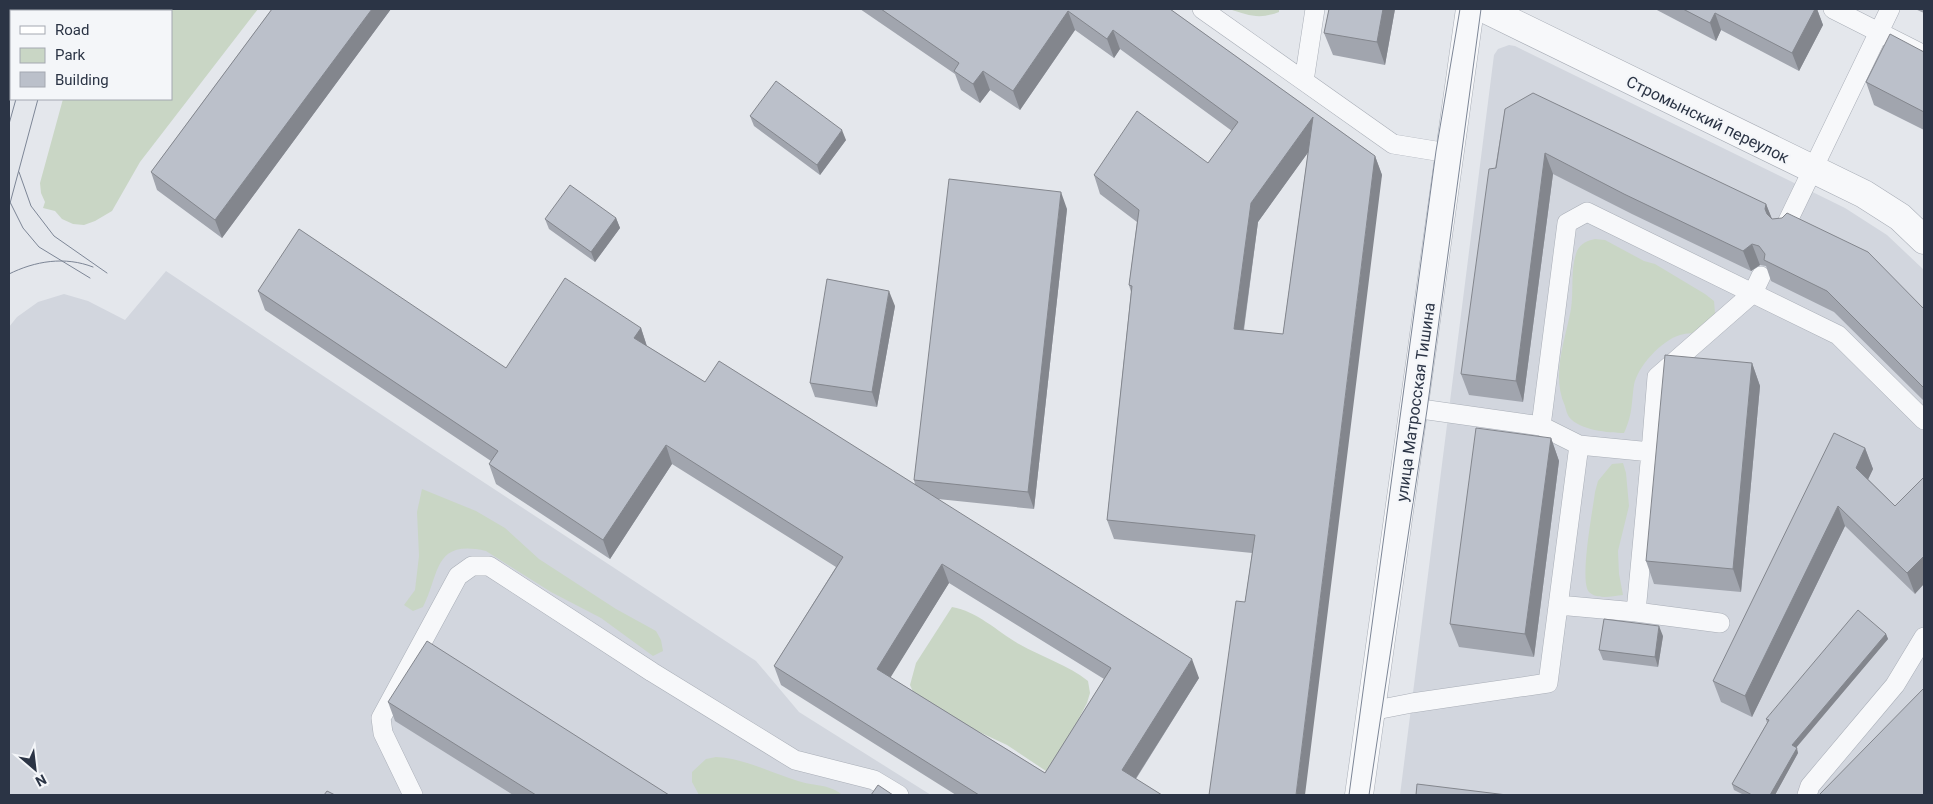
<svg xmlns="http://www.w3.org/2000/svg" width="1933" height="804" viewBox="0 0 1933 804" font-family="Roboto,sans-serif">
  <rect width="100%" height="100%" fill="#e4e7ec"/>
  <path fill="#d2d6de" d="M1509,45L1515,46L1845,208L1887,235L1924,270V795H1400L1494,55L1498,49Z
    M166,271L433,449L756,661L799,712L931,795H9V327L17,317L38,302L64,294L88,301L125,320Z"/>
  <path fill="#c9d6c5" d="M107,9H258L140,162L112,211L95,221L84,225L73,224L62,219L55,211L43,208L45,202L41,193L40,183L63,99H171V11H106Z
    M1229,9H1279V12C1258,20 1249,15 1229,9Z
    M1595,239L1605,240L1644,261L1655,264L1705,294L1714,301L1715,313L1703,332C1695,333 1687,333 1680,335C1662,340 1637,367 1634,385C1631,405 1633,413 1624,433C1609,433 1579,430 1569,417C1567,414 1566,410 1565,406C1551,375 1565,341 1571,309C1574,290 1570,269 1577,251C1581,243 1587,241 1595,239Z
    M1623,463L1626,473L1629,506L1618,551L1619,574L1623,595C1612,596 1597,600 1589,592C1579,581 1593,509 1595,492L1598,481L1612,464Z
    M422,489L476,511L505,528L539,559L616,609L656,631L661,640L663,651L653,656L601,618L551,592L486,551C433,539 440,574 423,607L413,611L404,605L415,590L419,556L417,512Z
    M952,607C977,611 998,632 1019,644C1042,657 1068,665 1088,681L1090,693L1087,703L1055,764L1046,771L1007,745L975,730L915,696L910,685L916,663Z
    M716,757C744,758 771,773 798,781C812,786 831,784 842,795H699L692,782V772L706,759Z"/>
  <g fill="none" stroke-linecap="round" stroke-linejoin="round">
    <defs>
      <path id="service" d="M1202,9L1393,144L1448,153
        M1833,9L1924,55
        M1304,81L1315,9
        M1784,229L1890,9
        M1414,408L1541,426L1567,223L1587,212L1838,335L1924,420
        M1541,426L1579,445L1651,452L1636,612L1558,605
        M1651,452L1657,377L1753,293L1761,276
        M1636,612L1720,623
        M1371,711L1412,703L1548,683L1579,445
        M413,795L383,733L381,718L458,576L472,566H489L652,672L795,760L874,780L899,795
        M1807,795L1810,786L1895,685L1924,637"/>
      <path id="minor" d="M1485,9L1864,194L1900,217L1924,240
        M1359,795L1470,9"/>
      <path id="secondary" d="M9,15L11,9"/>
    </defs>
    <use href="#service" stroke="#a9aeb7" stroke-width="20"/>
    <use href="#minor" stroke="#a9aeb7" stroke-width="29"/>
    <use href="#secondary" stroke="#a9aeb7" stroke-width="29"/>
    <use href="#service" stroke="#f7f8fa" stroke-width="19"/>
    <use href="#minor" stroke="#f7f8fa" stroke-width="28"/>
    <use href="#secondary" stroke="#fff" stroke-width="28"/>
    <path stroke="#7d8696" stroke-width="1" d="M40,11L41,9
      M60,11V9
      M9,124L16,99
      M19,172L31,206L54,236L107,273
      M9,200L23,228L39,247L90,278
      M9,207L38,99
      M9,274C35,261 65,256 93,267
      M1349,795L1436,151L1460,9
      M1369,795L1427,410L1481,9"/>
  </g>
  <path fill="#a1a5ae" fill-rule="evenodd" d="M272,9H391L222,238L157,190L151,172Z
    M860,9H1170L1375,156L1382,175L1245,602L1252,553L1114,539L1107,520L1131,292L1129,285L1137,222L1100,194L1094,175L1208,163L1232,131L1120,49L1114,58L1075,30L1020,110L990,90L980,103L961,90L955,74ZM1308,152L1283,334L1244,330L1258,222Z
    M1329,9H1395L1385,65L1333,55L1324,33Z
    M1655,9H1817L1823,25L1799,71L1721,30L1716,41Z
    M1915,9H1924V13Z
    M1924,52V130L1874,105L1866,82Z
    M1505,109L1766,204L1772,219L1924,309V401L1834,312L1771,281L1766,266L1760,265L1751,271L1632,214L1553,174L1523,402L1469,395L1461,374Z
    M750,116L846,140L820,175L754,126Z
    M1067,209L1034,509L938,499L1199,678L1136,779L1162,795H956L781,685L774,666L836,567L672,464L610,559L496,484L489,464L491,461L265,310L258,291L506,368L641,328L647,346L705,382L915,484L914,480ZM949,583L1104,679L1045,773L890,677Z
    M616,218L620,228L595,262L549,229L545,219Z
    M895,306L877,407L815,397L810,383Z
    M1752,363L1760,386L1741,592L1654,584L1646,561Z
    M1551,438L1559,461L1534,657L1459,647L1450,624Z
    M1865,448L1873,469L1868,479L1895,506L1915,594L1845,526L1752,717L1721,702L1713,681Z
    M1886,634L1888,639L1796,748L1798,753L1775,795H1744L1734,790L1732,784L1767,723L1766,719Z
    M1663,636L1658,667L1603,660L1599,650Z
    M388,702L669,795H513L395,721Z"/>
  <path fill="#83868d" d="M372,9H391L222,238L215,220Z
    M1383,9H1395L1385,65L1377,42Z
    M1815,9H1817L1823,25L1799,71L1792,53Z
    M1068,11L1075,30L1020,110L1013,91Z
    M1715,13L1721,30L1716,41L1710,23Z
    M1113,30L1120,49L1114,58L1107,39Z
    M983,71L990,90L980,103L973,84Z
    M1313,117L1320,136L1258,222L1241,348L1234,329L1251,203Z
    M842,130L846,140L820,175L817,165Z
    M1545,153L1553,174L1523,402L1516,381Z
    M1375,156L1382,175L1305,795H1296Z
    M1061,192L1067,209L1034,509L1028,492Z
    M1766,204L1774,224L1773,229L1765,209Z
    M616,218L620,228L595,262L591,252Z
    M1752,244L1760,265L1751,271L1743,251Z
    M889,291L895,306L877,407L872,392Z
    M641,328L647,347L634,338Z
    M1752,363L1760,386L1741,592L1733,569Z
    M1551,438L1559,461L1534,657L1525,634Z
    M666,445L672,464L610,559L603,540Z
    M1865,448L1873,469L1864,488L1856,468Z
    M1838,506L1845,526L1752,717L1745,696Z
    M1924,556V584L1915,594L1907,573Z
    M942,564L949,583L884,688L877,669Z
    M1659,626L1663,636L1658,667L1655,657Z
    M1886,634L1888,639L1794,750L1792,745Z
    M1192,659L1199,678L1129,789L1122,770Z
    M1797,748L1798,753L1775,795H1770Z"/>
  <path fill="#bbc0ca" stroke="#83868d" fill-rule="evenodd" d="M272,9H372L215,220L151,172Z
    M881,9H1170L1375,156L1296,795H1209L1236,601L1245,602L1255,535L1107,520L1132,286L1129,285L1139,210L1094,175L1137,111L1208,163L1238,122L1113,30L1107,39L1068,11L1013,91L983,71L973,84L954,71L959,63ZM1313,117L1283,334L1234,329L1251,203Z
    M1329,9H1383L1377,42L1324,33Z
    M1683,9H1815L1792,53L1715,13L1710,23Z
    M1890,34L1924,52V112L1866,82Z
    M776,81L842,130L817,165L750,116Z
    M1533,93L1766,204L1765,209L1767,214L1772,219L1782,218L1787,213L1868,252L1924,309V388L1827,291L1764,260L1765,254L1759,246L1752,244L1743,251L1624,194L1545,153L1516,381L1461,374L1489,169L1496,168L1505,109Z
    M949,179L1061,192L1028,492L914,480Z
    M570,185L616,218L591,252L545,219Z
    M299,229L506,368L565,278L641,328L634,338L705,382L719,361L1192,659L1122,770L1162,795H979L774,666L843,557L666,445L603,540L489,464L498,451L258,291ZM942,564L1111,668L1045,773L877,669Z
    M827,279L889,291L872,392L810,383Z
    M1665,355L1752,363L1733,569L1646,561Z
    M1476,428L1551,438L1525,634L1450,624Z
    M1834,433L1865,448L1856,468L1895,506L1924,477V556L1907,573L1838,506L1745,696L1713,681Z
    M1858,610L1886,634L1792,745L1797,748L1770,795H1752L1732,784L1769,720L1766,719Z
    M1604,619L1659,626L1655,657L1599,650Z
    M427,641L669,795H536L388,702Z
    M1924,688V795H1819Z
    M1417,784L1507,795H1416Z
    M878,785L893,795H871Z
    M327,791L335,795H324Z"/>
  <g text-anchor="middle" stroke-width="4.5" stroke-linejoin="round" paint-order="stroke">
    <g font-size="16" fill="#2b3445" stroke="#f4f6f9">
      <text transform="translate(1708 119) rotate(26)" y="6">Стромынский переулок</text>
      <text transform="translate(1415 402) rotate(-82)" y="6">улица Матросская Тишина</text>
    </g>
  </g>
  <rect width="1933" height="804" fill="none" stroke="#2b3445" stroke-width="20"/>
  <rect x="10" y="10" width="162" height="90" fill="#f4f6f9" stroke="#a4a8b1"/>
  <rect x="20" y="26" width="25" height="8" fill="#ffffff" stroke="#a4a8b1"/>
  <text x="55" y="35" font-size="15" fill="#2b3445">Road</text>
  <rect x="20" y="48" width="25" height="15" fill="#c9d6c5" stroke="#a4a8b1"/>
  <text x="55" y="60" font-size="15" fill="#2b3445">Park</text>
  <rect x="20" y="72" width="25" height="15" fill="#bbc0ca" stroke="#a4a8b1"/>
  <text x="55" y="85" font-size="15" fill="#2b3445">Building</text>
  <g transform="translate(35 769) rotate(152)" stroke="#f4f6f9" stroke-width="4" paint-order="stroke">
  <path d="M0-4L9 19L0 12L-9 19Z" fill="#2b3445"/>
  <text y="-8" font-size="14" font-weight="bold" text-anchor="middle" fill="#2b3445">N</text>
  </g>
</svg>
